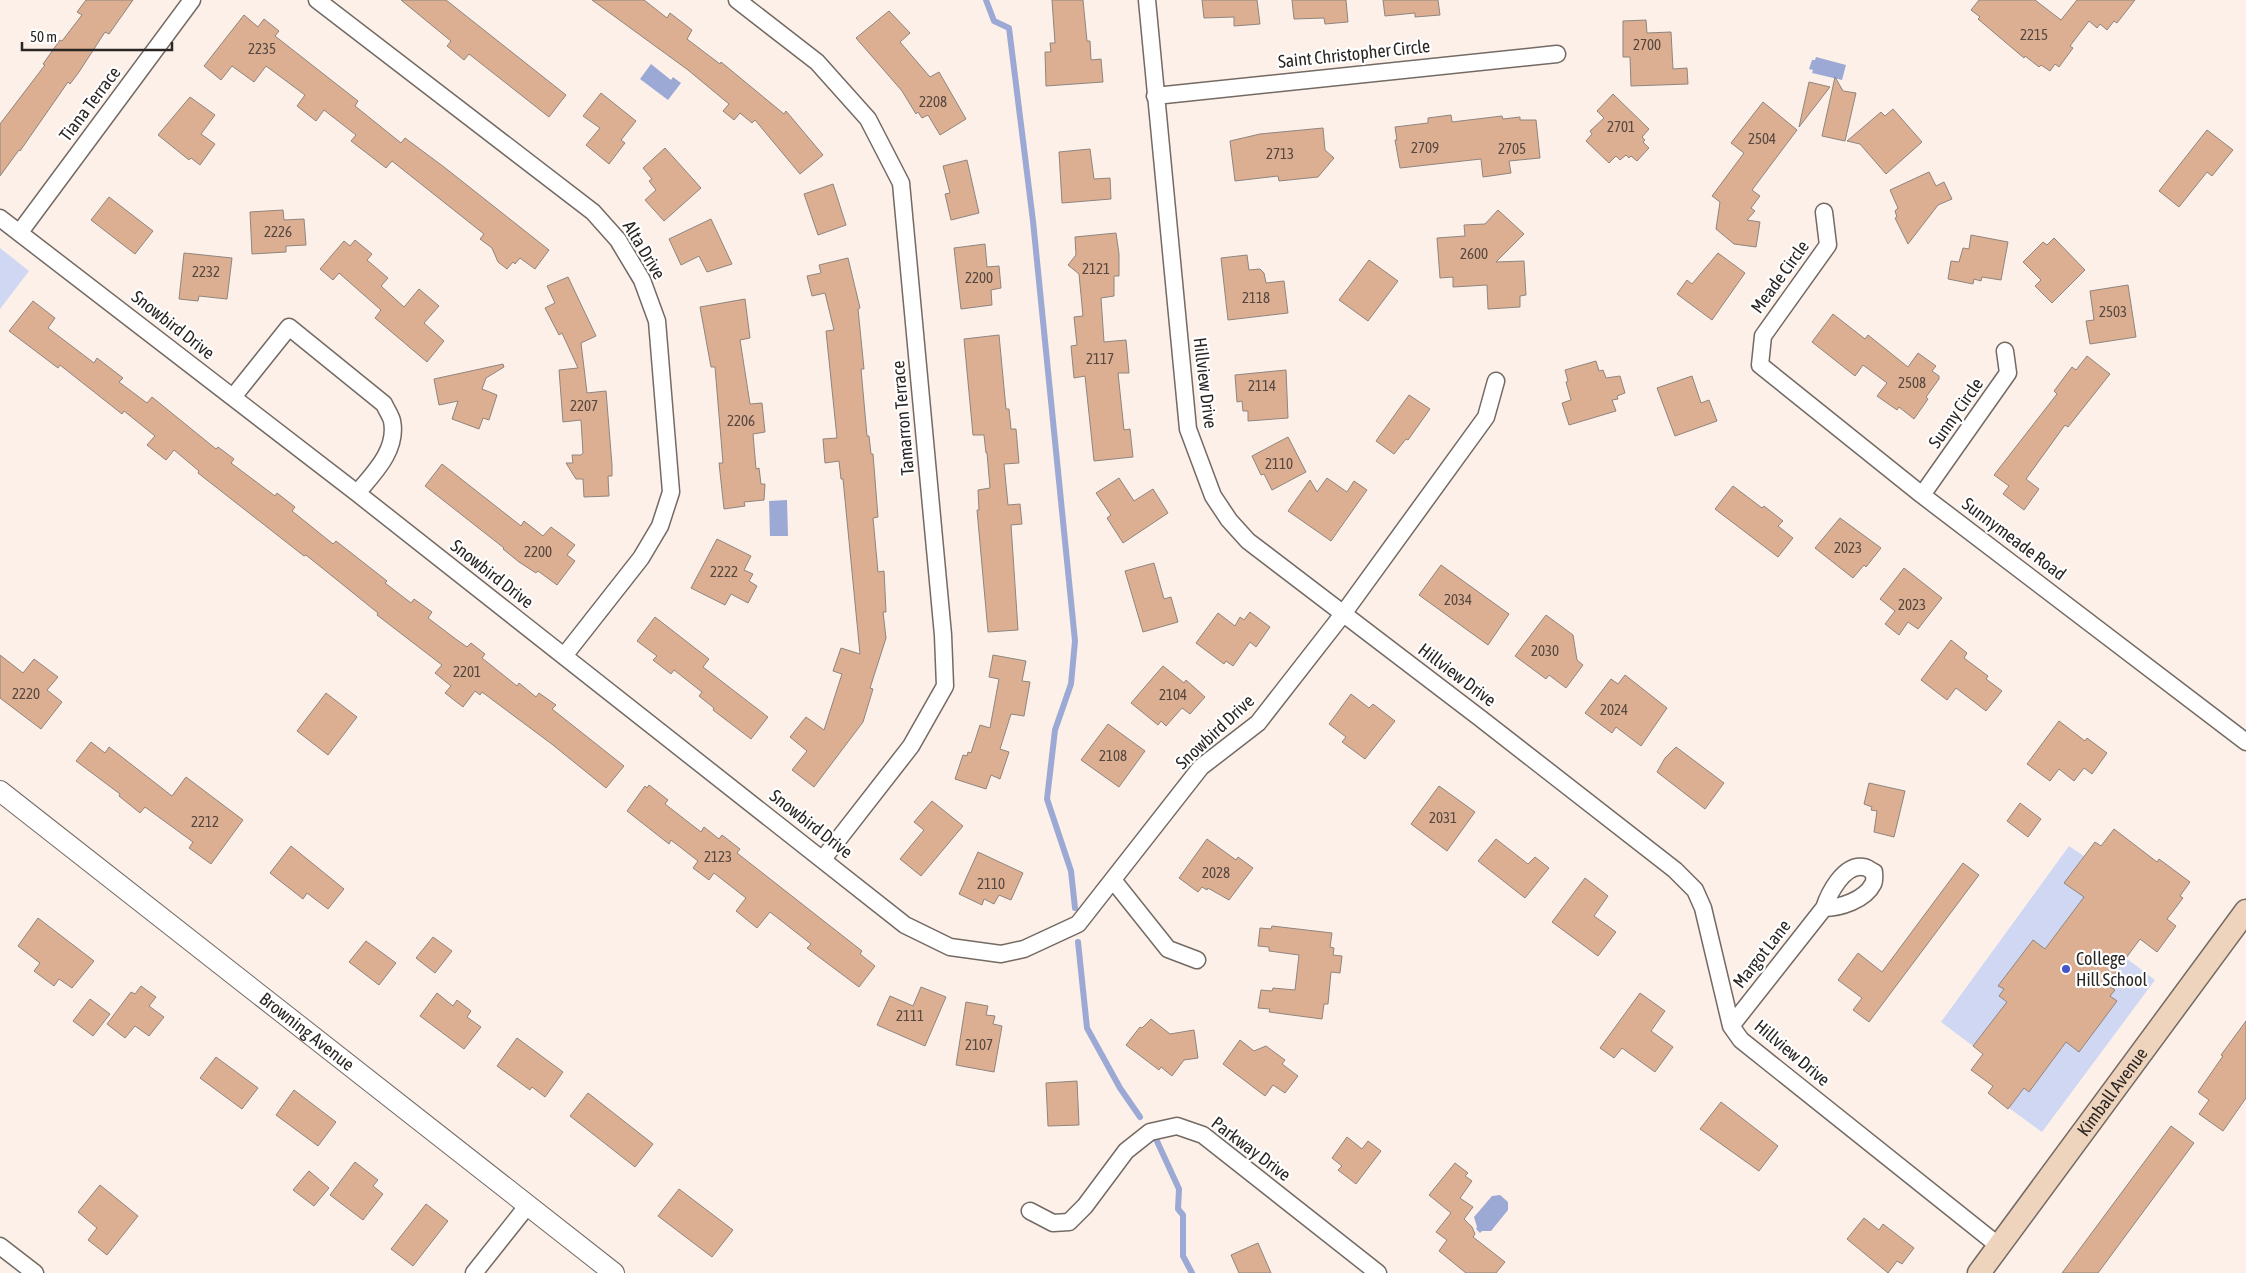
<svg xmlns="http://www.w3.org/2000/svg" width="2246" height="1273" viewBox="0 0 2246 1273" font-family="'Asap Condensed',sans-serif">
  <rect width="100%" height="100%" fill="#fcf0e9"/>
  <path fill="#cfd7f3" d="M0,248L29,271L0,309Z
    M2069,846L2084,856L2065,883L2084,897L2049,943L2047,951L2033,940L1999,985L2004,989L1999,996L2007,1002L1973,1046L1941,1022Z
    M2126,958L2155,980L2042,1132L2009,1108L2024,1088L2029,1091L2066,1042L2117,1001L2110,996L2114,990L2107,984Z"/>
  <path fill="#9ca9d5" d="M1816,57L1846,65L1842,80L1812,73L1813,70L1809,69L1812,60H1815Z
    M651,64L671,80L673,77L681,83L668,100L640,79Z
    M787,500L788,536H770L769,501Z
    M1500,1195L1508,1202V1210L1491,1231H1482L1480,1233L1476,1229L1477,1227L1474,1217L1492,1196Z"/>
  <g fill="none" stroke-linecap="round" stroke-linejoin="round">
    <path stroke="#9ca9d5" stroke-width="6" d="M986,0L994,21L1009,28L1033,221L1075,641L1071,684L1055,730L1047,799L1071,871L1075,908
      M1078,942L1087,1028L1120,1088L1140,1117
      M1156,1139L1179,1189L1178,1209L1183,1215V1256L1192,1273"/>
  </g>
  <path fill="#dcaf92" stroke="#8f857e" d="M86,0H133L109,34L105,32L79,72L70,84L68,82L20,151L19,150L0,176V124L45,65L43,64L60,40L62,41L82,15L77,12Z
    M401,0H446L566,95L549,117L469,54L464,60L447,46L451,41Z
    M592,0H644L667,18L670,13L692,30L687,39L720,64L721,62L784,114L786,111L823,155L800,174L755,120L752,123L740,113L734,120L723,111L729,104L688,70Z
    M1052,0H1083L1087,41H1090L1091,60L1101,59L1103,82L1046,86L1045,52H1051L1050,43H1055Z
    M1202,0H1257L1260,24L1234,26V17L1204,18Z
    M1292,0H1346L1348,22L1325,24L1324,18L1294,19Z
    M1383,0H1438L1440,15L1415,17V13L1385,16Z
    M1979,0H2035L2061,20L2077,0H2135L2117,23L2114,21L2107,30L2100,24L2097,28L2089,21L2070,46L2073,48L2059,67L2055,64L2050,71L2041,65L2039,67L2025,56L2024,58L1978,19L1980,17L1971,10Z
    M889,11L910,33L900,42L930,77L939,72L966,119L940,135L928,115L922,118L918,112L916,114L902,91L856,38Z
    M244,15L258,27L264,19L279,31L275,36L358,101L355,106L401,143L405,138L444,167L549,250L535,269L520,258L515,264L513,262L507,269L498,262L492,248L480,239L484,234L392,161L386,168L351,141L356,135L324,110L316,121L297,106L305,95L266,66L254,82L232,66L221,80L204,66Z
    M1646,20L1647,33L1671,32L1673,69L1687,68L1688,84L1631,86L1630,57H1623V21Z
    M1835,77L1843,91L1856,93L1845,141L1822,136Z
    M1809,82L1830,87L1799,127Z
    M601,93L636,121L621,140L625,143L609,164L586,145L600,128L583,116Z
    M1613,94L1649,129L1642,137L1645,140L1643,142L1649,148L1637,161L1631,156L1629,158L1626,155L1620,160L1616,156L1609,163L1586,141L1592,134L1590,131L1604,118L1597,111Z
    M190,97L215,115L201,134L215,144L200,165L191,158L189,160L158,135Z
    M1763,102L1797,130L1752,190L1760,196L1751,208L1755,211L1747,220L1760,222L1756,247L1734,244L1716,229L1720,202L1712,196L1744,153L1731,143Z
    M1893,109L1922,142L1886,174L1860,144L1847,141L1881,112L1885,116Z
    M1451,115L1452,122L1502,116L1503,119L1520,117V120H1536L1540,158L1509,161L1511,173L1483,177L1481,159L1400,168L1395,140H1397L1395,127L1428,123V118Z
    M1323,128L1325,150L1334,158L1318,177L1279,181L1278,176L1235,181L1230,141L1260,134Z
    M2207,130L2233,150L2212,176L2207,172L2179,207L2159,191Z
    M665,148L701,188L664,221L645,200L656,190L649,181L652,179L643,168Z
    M1090,149L1094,179L1110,178L1111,199L1062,203L1059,152Z
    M967,160L979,213L951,220L945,194L950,193L943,166Z
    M1929,172L1936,186L1944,182L1952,199L1938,205L1908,244L1895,218L1897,217L1895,211L1898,208L1890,190Z
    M833,184L846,225L818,235L804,194Z
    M109,197L153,231L135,254L91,220Z
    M283,210L284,220L304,219L306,245L286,246V252L252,254L250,212Z
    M1498,210L1524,234L1496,262L1524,261L1526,295L1520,296V307L1488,309L1487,285L1453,287V277L1440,278L1437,238L1465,236L1464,225L1485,224Z
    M711,219L732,264L707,272L699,256L681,265L669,239Z
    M1116,233L1119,254V276H1114V296L1101,298L1104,342L1126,340L1129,373H1118L1124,430L1130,429L1133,457L1094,461L1085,376L1074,378L1071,346L1077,345L1074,317L1083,316L1079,274L1068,265L1076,255L1075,237Z
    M1971,235L2008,242L2001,280L1982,277L1981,281L1974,279L1973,284L1948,279L1951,261L1959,262L1963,248L1969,249Z
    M2054,238L2085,270L2052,303L2035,286L2041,280L2023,262L2043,242L2047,245Z
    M355,240L372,254L367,260L388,278L381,286L404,307L419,289L439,306L424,323L444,341L427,362L375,318L381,310L339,273L333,280L320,269L344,241L350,246Z
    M985,244L987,267L999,266L1001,288L991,290L992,305L961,309L954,248Z
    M184,253L232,258L227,299L199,296L198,301L179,299Z
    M1718,253L1745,273L1712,320L1677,294L1687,280L1692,284Z
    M1247,255L1249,270L1260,269L1264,273L1266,283L1284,281L1288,313L1228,320L1221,258Z
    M848,258L860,308L858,309L864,369H861L867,436H869L871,454H873L878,517L873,518L878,572L884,571L886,612H883L886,638L870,688L873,689L863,722L814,787L792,770L807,751L790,737L806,717L824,730L842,674L833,671L841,648L860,654L843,479H841L839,461L825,463L823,439L837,438L826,331L834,330L825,293L812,296L807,276L821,273L819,265Z
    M1369,260L1398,281L1368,321L1339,300Z
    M568,277L596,336L581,343L587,393L606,391L612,465V476H608L609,496L584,497L583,479H576L566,463H573L572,455H581L583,453L581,420L563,422L559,370L578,368L562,333L559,335L545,308L555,303L547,286Z
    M2128,285L2136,337L2090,344L2086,321L2094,320L2090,291Z
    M745,299L750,338L740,340L750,404L762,403L765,432L753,434L756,469L759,468L761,484H765L764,500L744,502L745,506L724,509L719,463H723L715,367H711L700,307Z
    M33,301L55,318L48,328L94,363L97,358L123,378L119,382L147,403L152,397L216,449L218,447L234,459L231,463L275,496L277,493L295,507L292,511L333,544L336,541L387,581L385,583L411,603L414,599L432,612L428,618L457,640L467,647L471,643L485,654L482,658L517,686L519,683L536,697L539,693L556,705L552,709L624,766L606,788L553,745L482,692L480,695L475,691L463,707L445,693L451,686L435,673L442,665L377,615L378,613L306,555L304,556L198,473L199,471L174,450L166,460L147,445L155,436L124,411L122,414L60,365L58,368L9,331Z
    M1833,314L1865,339L1868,335L1908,367L1918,353L1936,366L1932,371L1939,376V379L1926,397L1928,399L1914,419L1899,407L1897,410L1877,396L1887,383L1863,365L1855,376L1812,342Z
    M999,335L1006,409H1009L1011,429H1016L1019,463L1004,464L1008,505L1020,504L1022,524L1011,525L1018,630L988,632L977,510H979L978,490L990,488L987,453H986L984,435H973L964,339Z
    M2087,356L2110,374L2068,427L2065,425L2026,479L2039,489L2024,510L2003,494L2009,486L1994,475L2057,394L2054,391L2072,367L2076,370Z
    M1596,361L1599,371L1603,370L1606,378L1620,376L1625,393L1617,396L1618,399L1612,400L1616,411L1569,425L1562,403L1571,400L1566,382L1568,381L1565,370Z
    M503,364L504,367L486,378L482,389L497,395L489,420L483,418L479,429L452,419L458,401L439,405L434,379Z
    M1286,370L1288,418L1248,421V411H1243L1242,401L1237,402L1235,375Z
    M1692,376L1701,403L1709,400L1717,421L1675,436L1657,388Z
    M1409,395L1430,409L1408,440L1406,439L1394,454L1376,441Z
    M1288,437L1306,472L1272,490L1264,474L1261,475L1252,456Z
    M442,464L521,526L524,521L543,536L551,527L575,545L567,555L575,561L557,585L538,571L536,573L519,562L503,549L504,548L425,486Z
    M1119,478L1134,501L1153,489L1168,513L1123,543L1107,518L1111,515L1096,493Z
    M1327,478L1347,492L1354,481L1367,490L1331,541L1288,511L1310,480L1317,492Z
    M1733,486L1762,508L1764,506L1783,521L1778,526L1793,538L1778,557L1715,509Z
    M1840,518L1881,548L1866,567L1864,565L1853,578L1815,548Z
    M717,539L751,556L744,570L753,574L749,581L757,586L748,603L731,594L725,605L691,588Z
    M1154,563L1164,599L1171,597L1178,622L1143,632L1125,571Z
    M1441,565L1509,614L1488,645L1419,595Z
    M1904,568L1942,598L1918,629L1908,622L1899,635L1885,624L1895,611L1880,599Z
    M1250,612L1270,627L1256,647L1250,642L1233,666L1226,661L1224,664L1196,643L1218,613L1235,626L1240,617L1244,620Z
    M1546,615L1573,635L1577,660L1583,665L1566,688L1549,675L1546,679L1515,656Z
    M655,617L709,659L703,667L768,717L751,739L713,710L714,708L699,696L702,692L674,670L671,674L653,660L657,656L637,641Z
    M1951,640L1967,653L1964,658L1988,676L1986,679L2002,691L1986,711L1956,688L1947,700L1921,680Z
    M0,655L23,673L34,659L58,677L47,690L62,702L41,729L0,698Z
    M993,655L1026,661L1022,681L1030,682L1024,716L1011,714L1000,749L1009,752L1000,779L991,775L986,789L955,779L963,755L967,756L968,752L971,753L980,725L990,728L999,679L989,677Z
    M1163,666L1184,683L1186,680L1205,697L1190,714L1182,708L1166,726L1161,721L1158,725L1131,703Z
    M1625,675L1667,708L1641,746L1616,727L1612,733L1585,713L1611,679L1618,684Z
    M326,693L357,717L328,755L297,731Z
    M1351,694L1369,708L1373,704L1395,721L1365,759L1342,742L1346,737L1329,724Z
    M2059,721L2085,741L2087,738L2107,753L2092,774L2084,768L2074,781L2059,769L2050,781L2027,764Z
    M1108,724L1145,751L1119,787L1081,760Z
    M91,742L105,753L109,747L172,796L186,777L243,820L211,864L189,848L193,842L145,807L140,813L119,796L120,794L76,761Z
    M1676,747L1724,783L1705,809L1657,772L1665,758Z
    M1869,783L1905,791L1894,837L1874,832L1877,811L1871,810L1872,807L1864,804Z
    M649,785L668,800L665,804L701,832L704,827L719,839L722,835L740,849L737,853L862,951L860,954L875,966L859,987L807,948L811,944L770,912L757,928L736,911L746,898L714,873L709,880L693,868L698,861L671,840L669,844L627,811L645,786L647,788Z
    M1439,786L1475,812L1447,851L1411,824Z
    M932,801L963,826L921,876L900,859L924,830L914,822Z
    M2020,803L2041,819L2028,837L2007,821Z
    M2114,829L2157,862L2159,859L2190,882L2180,896L2183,898L2167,919L2176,926L2157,952L2140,939L2107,984L2115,990L2110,996L2117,1001L2079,1052L2066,1042L2029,1092L2024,1088L2008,1109L1988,1093L1993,1086L1971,1070L1983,1054L1973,1046L2007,1002L1999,996L2004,989L1998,986L2033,940L2045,949L2084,897L2064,883L2095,842L2101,846Z
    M1207,839L1236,860L1238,857L1253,868L1229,900L1208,888L1207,890L1202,887L1198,892L1179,878Z
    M1496,839L1528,864L1535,857L1549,868L1525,898L1478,861Z
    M291,846L344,889L328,909L307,893L303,899L270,873Z
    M978,852L1023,873L1011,900L999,895L994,904L984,899L982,905L959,894Z
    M1963,863L1979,875L1869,1022L1853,1010L1862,998L1838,980L1858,953L1882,972Z
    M1585,878L1608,896L1594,916L1616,932L1598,956L1552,922Z
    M38,918L94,961L72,988L59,979L54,986L34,971L40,963L18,946Z
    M1272,926L1332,933L1330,947L1334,948L1333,955L1342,956L1340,973L1331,972L1328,1004H1324L1322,1019L1269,1012L1270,1009L1258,1008L1261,990L1272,991L1273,988L1295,990L1299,955L1269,951V947L1258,946L1260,928L1271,929Z
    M433,937L452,951L435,973L416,958Z
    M366,941L396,963L379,985L349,962Z
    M141,986L156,997L149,1006L164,1017L149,1036L135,1026L125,1038L107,1024L131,992L135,994Z
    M921,987L946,997L925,1046L877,1025L890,996L913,1006Z
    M437,993L453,1006L457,1000L471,1011L467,1017L481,1027L464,1049L420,1016Z
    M1640,993L1665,1011L1651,1031L1673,1047L1655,1072L1622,1048L1614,1058L1600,1048Z
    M90,999L110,1014L93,1036L73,1021Z
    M966,1002L988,1006L986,1015L995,1016L993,1024L1002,1026L994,1072L956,1065Z
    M1151,1019L1170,1034L1194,1030L1198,1058L1184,1060L1172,1076L1161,1067L1159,1070L1126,1045L1140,1027L1142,1028Z
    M2246,1021V1098L2223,1131L2199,1114L2209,1100L2198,1092L2223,1056L2221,1055Z
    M517,1038L563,1072L545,1097L532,1087L530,1090L497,1066Z
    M1240,1040L1254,1051L1266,1046L1285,1060L1282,1064L1298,1076L1285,1093L1273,1085L1265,1096L1223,1064Z
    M216,1057L258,1088L242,1109L200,1078Z
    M1077,1081L1079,1125L1048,1126L1046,1083Z
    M294,1090L336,1122L318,1146L276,1115Z
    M588,1093L653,1144L635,1167L570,1116Z
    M1721,1102L1778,1146L1759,1171L1700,1129Z
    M2171,1126L2194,1143L2098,1273H2062Z
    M1347,1137L1362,1149L1368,1141L1381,1151L1356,1184L1338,1170L1342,1166L1332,1158Z
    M355,1162L378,1180L373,1186L383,1194L363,1220L330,1195Z
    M1455,1163L1468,1173L1465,1176L1472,1181L1460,1198L1473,1207L1464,1219L1472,1227L1475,1234L1473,1237L1505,1262L1496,1273H1466L1439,1251L1447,1240L1436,1232L1451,1213L1429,1195Z
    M309,1171L329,1188L314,1206L293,1190Z
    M100,1185L138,1216L107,1255L88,1240L97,1228L78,1212Z
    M679,1189L733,1230L712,1257L658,1216Z
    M426,1204L448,1221L413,1266L391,1249Z
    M1864,1218L1879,1230L1883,1224L1914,1248L1902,1264L1897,1261L1888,1273L1847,1239Z
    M1258,1243L1271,1273H1239L1231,1255Z"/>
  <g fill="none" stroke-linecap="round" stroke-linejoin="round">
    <defs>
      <path id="minor" d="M317,0L593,212L618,240L642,280L657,321L671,492L660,526L641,558L564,656
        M737,0L817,62L868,119L901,183L943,635L945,686L911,746L823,859
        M1147,0L1188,429L1213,496L1229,520L1248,541L1480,718L1675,870L1695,890L1703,908L1731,1026L1741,1040L1999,1246
        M1155,96L1557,54
        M1824,212L1828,245L1763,336L1760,365L1922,495L2246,742
        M0,218L357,493L905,925L950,947L1001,954L1024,949L1078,924L1201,767L1258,723L1343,614L1486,417L1496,381
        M20,232L192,0
        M233,397L289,327L384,404C386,409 391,416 392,421C398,450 373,474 357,493
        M1922,495L2008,373L2005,351
        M1113,880L1168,949L1197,960
        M1731,1026L1824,908C1829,893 1844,864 1863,867C1867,867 1871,871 1874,872C1874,876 1875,881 1873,884C1865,900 1840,908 1824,908
        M1030,1211L1053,1223L1069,1222L1085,1206L1126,1151L1150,1132L1177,1126L1203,1135L1378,1273
        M0,1246L35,1273
        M474,1273L528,1205"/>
      <g id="tertiary">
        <path id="s1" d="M0,791L614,1273"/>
      </g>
      <g id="secondary">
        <path id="s2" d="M1979,1273L2246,911"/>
      </g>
    </defs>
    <use href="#minor" stroke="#746a64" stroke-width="19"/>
    <use href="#tertiary" stroke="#746a64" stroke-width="22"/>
    <use href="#secondary" stroke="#746a64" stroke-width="25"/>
    <use href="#minor" stroke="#fff" stroke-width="16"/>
    <use href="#tertiary" stroke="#fff" stroke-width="20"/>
    <use href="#secondary" stroke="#efd4bd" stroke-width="22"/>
  </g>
  <circle fill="#4456ca" stroke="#fff" stroke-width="2" cx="2066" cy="969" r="5"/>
  <g text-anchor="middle" stroke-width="4.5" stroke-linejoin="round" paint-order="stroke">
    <g font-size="15" fill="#564840">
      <text x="2034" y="40">2215</text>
      <text x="1647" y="50">2700</text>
      <text x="262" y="54">2235</text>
      <text x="933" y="107">2208</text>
      <text x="1621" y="132">2701</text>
      <text x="1762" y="144">2504</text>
      <text x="1425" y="153">2709</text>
      <text x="1512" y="154">2705</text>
      <text x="1280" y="159">2713</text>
      <text x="278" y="237">2226</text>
      <text x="1474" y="259">2600</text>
      <text x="1096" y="274">2121</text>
      <text x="206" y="277">2232</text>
      <text x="979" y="283">2200</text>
      <text x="1256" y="303">2118</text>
      <text x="2113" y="317">2503</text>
      <text x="1100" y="364">2117</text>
      <text x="1912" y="388">2508</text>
      <text x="1262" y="391">2114</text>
      <text x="584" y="411">2207</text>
      <text x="741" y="426">2206</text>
      <text x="1279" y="469">2110</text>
      <text x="1848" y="553">2023</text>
      <text x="538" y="557">2200</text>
      <text x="724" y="577">2222</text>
      <text x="1458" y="605">2034</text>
      <text x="1912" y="610">2023</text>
      <text x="1545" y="656">2030</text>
      <text x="467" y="677">2201</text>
      <text x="26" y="699">2220</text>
      <text x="1173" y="700">2104</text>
      <text x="1614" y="715">2024</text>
      <text x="1113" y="761">2108</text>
      <text x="1443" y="823">2031</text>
      <text x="205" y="827">2212</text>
      <text x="718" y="862">2123</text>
      <text x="1216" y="878">2028</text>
      <text x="991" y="889">2110</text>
      <text x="910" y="1021">2111</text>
      <text x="979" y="1050">2107</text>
    </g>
    <g font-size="18" fill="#2a2624" stroke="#fff">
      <text transform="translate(1354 54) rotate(-6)" y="6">Saint Christopher Circle</text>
      <text transform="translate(90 104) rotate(-53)" y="6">Tiana Terrace</text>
      <text transform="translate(644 250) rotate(59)" y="6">Alta Drive</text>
      <text transform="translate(1780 277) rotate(-54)" y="6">Meade Circle</text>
      <text transform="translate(173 325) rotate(38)" y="6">Snowbird Drive</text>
      <text transform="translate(1205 383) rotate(83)" y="6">Hillview Drive</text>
      <text transform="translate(1956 413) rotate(-55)" y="6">Sunny Circle</text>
      <text transform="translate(903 418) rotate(-95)" y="6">Tamarron Terrace</text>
      <text transform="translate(2014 539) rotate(37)" y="6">Sunnymeade Road</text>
      <text transform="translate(492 574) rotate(38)" y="6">Snowbird Drive</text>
      <text transform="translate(1457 675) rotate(37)" y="6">Hillview Drive</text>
      <text transform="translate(1215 732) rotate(-43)" y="6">Snowbird Drive</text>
      <text transform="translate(811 824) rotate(38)" y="6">Snowbird Drive</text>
      <text transform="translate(1762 954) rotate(-52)" y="6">Margot Lane</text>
      <text dy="6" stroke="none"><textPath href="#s1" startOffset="390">Browning Avenue</textPath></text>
      <text transform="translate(1792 1053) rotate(40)" y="6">Hillview Drive</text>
      <text dy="6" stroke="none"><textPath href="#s2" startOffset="225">Kimball Avenue</textPath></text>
      <text transform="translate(1251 1149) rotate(37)" y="6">Parkway Drive</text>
    </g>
    <g font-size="18" fill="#2a2624" stroke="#fff" text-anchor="start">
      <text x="2076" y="965">College<tspan x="2076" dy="21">Hill School</tspan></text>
    </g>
  </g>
  <path d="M22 42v8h150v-8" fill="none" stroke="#2a2624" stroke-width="2.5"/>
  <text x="30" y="42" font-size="15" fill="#2a2624" stroke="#ffffff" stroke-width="4" paint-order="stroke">50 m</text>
</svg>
